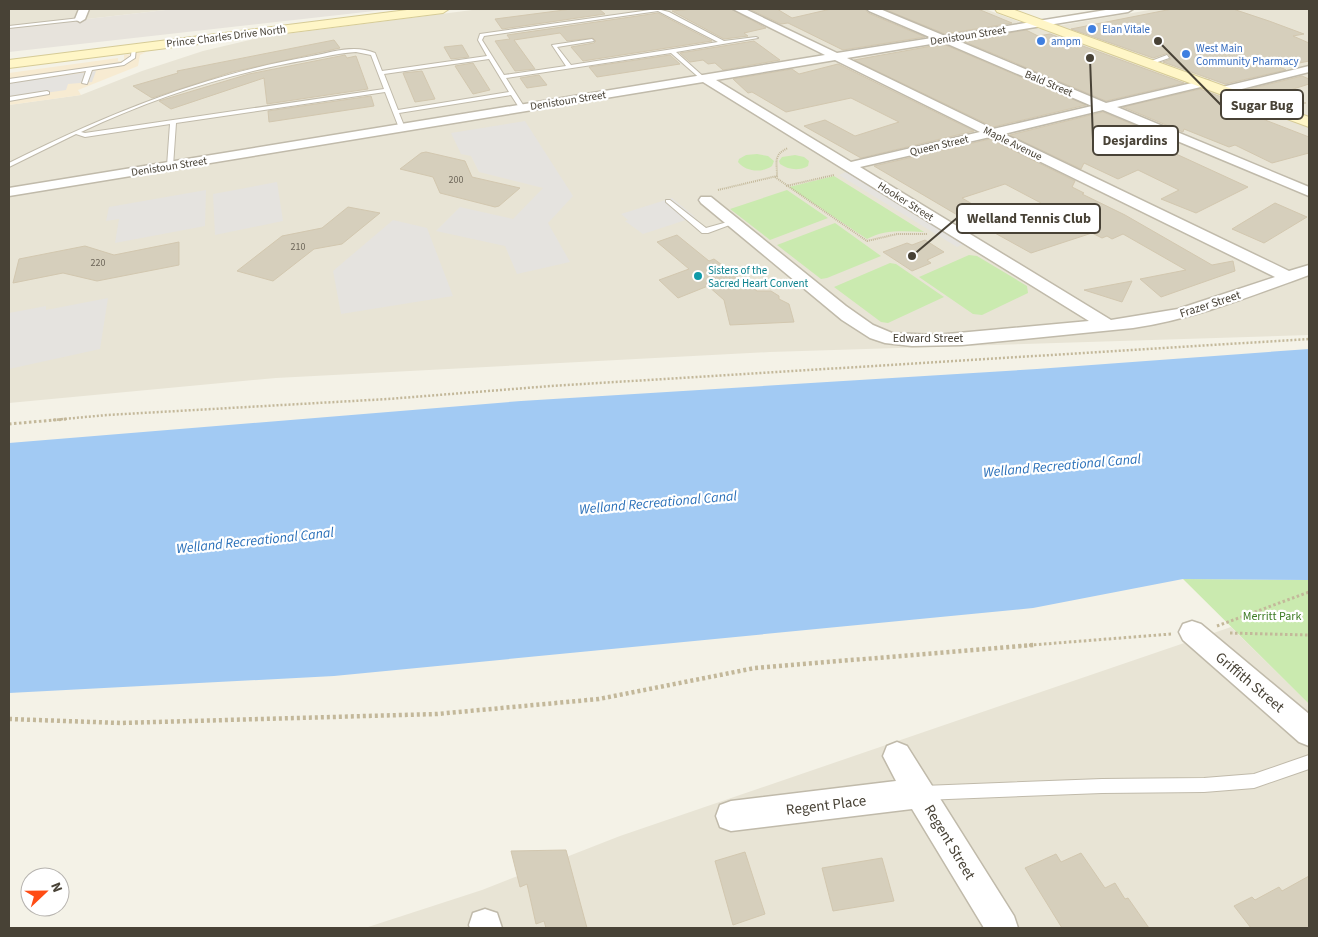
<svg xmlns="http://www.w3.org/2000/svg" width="1318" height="937" viewBox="0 0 1318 937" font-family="'Source Sans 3',sans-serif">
  <rect width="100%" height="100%" fill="#f4f2e7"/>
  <path fill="#e8e4d5" d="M9,9H174L9,28Z
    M480,9H985L1039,29L1155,9H1309V335L770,352L276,378L9,403V105L81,95L142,71L203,51L262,37Z
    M1231,627L1309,704V928H365L482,890L620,836Z"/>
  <path fill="#f7ebd2" d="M146,52L140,55L138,66L78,90L81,95L9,105V73L118,58V61H121L124,60V55Z"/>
  <path fill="#e7e3dc" d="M174,9H392L9,52V28Z"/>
  <path fill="#caeaaf" d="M757,154L768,156L774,161L772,166C762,173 746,172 738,162L739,159L746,155Z
    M795,155L804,157L809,161L808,166C799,171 789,170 780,164L779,161L782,157Z
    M834,176L924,232C905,231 884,229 867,239L789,187Z
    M787,190L828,218L770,240L730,209Z
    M835,223L881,256L827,278L821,279L777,245Z
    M969,255L977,256L1027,286L1028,293L982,315L973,314L919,277Z
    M890,263L896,264L944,297L888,323L881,322L834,287Z
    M1183,579L1309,580V704Z"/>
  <path fill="#e5e3df" d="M96,71L92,82L68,84L66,90L9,98V83Z
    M525,121L573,196L548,223L570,262L517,274L505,246L436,231L460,207L513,219L543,188L479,172L471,156L461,154L451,133Z
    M848,171L966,243L957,247L839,175Z
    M277,182L283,221L215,235L213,194Z
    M206,190L205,226L115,243L119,219L106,221L109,207Z
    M672,198L695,217L643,234L625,221L628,220L621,214Z
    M393,220L427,228L453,296L341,314L333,271Z
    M108,298L100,349L9,369V313L46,306V310Z"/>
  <path fill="#a2caf3" d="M1309,349V580L1183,579L1033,608L334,676L9,693V443L521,401L1037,369Z"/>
  <path fill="#d6cfbc" stroke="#d2c7af" d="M572,9H599L605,14L502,29L495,19Z
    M693,9H731L766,28L744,33L748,36L724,39L672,11Z
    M749,9H777L792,18L831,9H865L868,13L925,37L843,50L788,23L781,24Z
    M884,9H978L1012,23L945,34Z
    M1172,9H1233L1269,21L1304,34L1293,36L1309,43V61L1280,67L1286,70L1225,84L1163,62L1171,59L1168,53L1153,58L1071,29Z
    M658,13L712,41L583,61L571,47L594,43L596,41L593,38L567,41L560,33L514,40L535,69L515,71L495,41L510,39L507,35Z
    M1026,30L1038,36L1050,34L1184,83L1106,101L963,41Z
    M334,40L340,48L232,72L152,98L133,86L178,73L177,71Z
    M754,41L780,60L723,70L715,63L708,64L703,60L690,62L680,53Z
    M943,44L1086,105L993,127L854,60Z
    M462,45L469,57L451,59L444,47Z
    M345,55L347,58L356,56L368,89L267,104L264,78L171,109L159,101L249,74Z
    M670,55L680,64L597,77L589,67Z
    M473,63L490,90L473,94L455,66Z
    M838,64L974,131L861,158L804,126L825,120L855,136L899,122L851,98L786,112L752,92L748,93L733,79L792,69L799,74Z
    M422,71L435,99L415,102L403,73Z
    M539,75L547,85L527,88L520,78Z
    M1302,76L1309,79V84L1281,93L1306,103L1290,108L1242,91Z
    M1200,89L1270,115L1260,118L1309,137V153L1272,163L1235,145L1229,147L1184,129L1183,132L1123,107Z
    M371,96L374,106L269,122L268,111Z
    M1103,112L1178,143L1174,153L1248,187L1196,213L1161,199L1179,190L1138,170L1118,179L1084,163L1081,169L1010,135Z
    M990,139L1075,181L1072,187L1084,193L1082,194L1125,215L1212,265L1233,261L1235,271L1161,297L1140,279L1186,270L1123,234L1112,239L1107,236L1102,238L1092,233L1031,253L984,227L1041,203L1005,184L962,198L991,215L971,223L874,166Z
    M426,152L465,161L472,177L520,188L499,206L495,207L440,193L433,177L400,169L421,153Z
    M1275,203L1307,217L1264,243L1232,229Z
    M348,207L380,213L342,244L314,249L273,281L237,271L282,236L322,228Z
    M677,235L709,261L714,259L757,291H771L779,296V299L789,304L794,322L730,325L724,300L708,286L678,298L659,280L689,269L657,242Z
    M925,240L944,252L927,260L931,263L912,271L883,252L907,243L912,245Z
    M179,242V265L97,281L63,273L13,283L19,259L85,246L114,255Z
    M1132,281L1122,302L1084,290Z
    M566,850L587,928H546L544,921L536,924L527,884L520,887L511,851Z
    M745,852L765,914L733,925L715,861Z
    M1081,853L1105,888L1115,883L1125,899L1128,898L1149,928H1062L1025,868L1056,854L1061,862Z
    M882,858L894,901L833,911L822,868Z
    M1309,876V928H1251L1234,906L1252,897L1255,900L1279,887L1282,891Z"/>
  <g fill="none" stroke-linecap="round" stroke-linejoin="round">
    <defs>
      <path id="lane" d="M657,9L669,12L724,41L756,37L758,38L676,52L705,78L706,79L703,81L671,53L506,78L525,108L522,110L520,109L511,95L399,113L405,128L402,130L399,128L385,92L176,123L173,166L170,168L167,166L170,124L85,137L76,134L9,167V163C107,114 203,75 312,56C332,52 355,44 375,53L382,71L487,56L478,40L480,34ZM658,11L718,42L571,65L557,47L594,41L592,39L552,45L566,66L504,75L482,40L484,36ZM356,52L371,55L384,89L85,133L81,132C153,98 229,73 307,60C323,57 339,53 356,52ZM489,59L509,92L398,110L384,74Z
        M80,18L82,20L9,28V26Z
        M132,47L136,48L135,58L124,65L92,70L87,84L82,83L86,71L9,83V79L121,63L131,56Z
        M1167,55L1169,58L1149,65L1146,63Z
        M47,91L49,92V94L9,101V97Z
        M666,200H670L706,228L731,221L735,223L708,233H702L666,202Z
        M1309,755V769L1254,788L1204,792L1102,793L923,800L918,798L916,793L918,788L923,786L1102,779L1204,778L1254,774Z"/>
      <path id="street" d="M79,9H89L85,19L80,22L75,19Z
        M733,9H745L837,53L932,38L869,11L867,9H880L945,36L1112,9H1133L1128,12L956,40L1106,103L1205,80L1209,81L1211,83L1209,85L1117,107L1309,187V196L1103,110L1004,134L1289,271L1309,265V275C1251,296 1194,319 1133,328L962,345L912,346L885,343L870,338L842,320L701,203L699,200L701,197H711L846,306L873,325L892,333L936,335L1089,321L703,82L9,196V188L825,55ZM943,42L1092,106L993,129L847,58ZM835,60L980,132L851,162L716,80ZM990,137L1275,277L1178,309L1111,320L860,167Z
        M1309,66V72L1222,94L1216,90L1218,88Z
        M1192,621L1201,624L1309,714V746L1299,742L1183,640L1179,632L1183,624Z
        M897,742L907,746L1014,916L1018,928H984L912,809L731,831L720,827L716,816L720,805L731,801L896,781L883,756L887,746Z
        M485,909L497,913L502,928H470L469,925L473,913Z"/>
      <path id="secondary" d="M415,9H449L443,13L9,68V60Z
        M995,9H1012L1309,117V127L997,12Z"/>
    </defs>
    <use href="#lane" stroke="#c0baaa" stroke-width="2"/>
    <use href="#street" stroke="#c0baaa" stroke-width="3"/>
    <use href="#secondary" stroke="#d6cb96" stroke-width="2"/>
    <path stroke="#c3b89a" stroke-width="2" stroke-dasharray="1 1" stroke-linecap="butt" d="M775,177L867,241L897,234H927
      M786,186L834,175
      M718,190L777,176C777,161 773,155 788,148"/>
    <path stroke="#c3b89a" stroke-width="2.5" stroke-dasharray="2 2" stroke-linecap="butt" d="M53,420L107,415L388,399L551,386L1309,339"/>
    <path stroke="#c3b89a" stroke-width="3" stroke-dasharray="2.5 2.5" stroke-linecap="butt" d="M9,424L66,419
      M1217,626L1309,592
      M1230,633L1309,635
      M1019,646L1171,634"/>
    <path stroke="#c3b89a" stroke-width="4.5" stroke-dasharray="3 3" stroke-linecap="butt" d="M9,719L121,723L437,714L599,699L755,668L1034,645"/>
    <use href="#lane" fill="#fff" fill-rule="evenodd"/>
    <use href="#street" fill="#fff" fill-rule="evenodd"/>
    <use href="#secondary" fill="#fff6c7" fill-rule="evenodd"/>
  </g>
  <g fill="#3f7fe0" stroke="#fff" stroke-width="2">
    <circle cx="1092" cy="29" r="5"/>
    <circle cx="1041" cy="41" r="5"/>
    <circle cx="1186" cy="54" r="5"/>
  </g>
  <circle fill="#0f9aa8" stroke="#fff" stroke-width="2" cx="698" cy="276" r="5"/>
  <g text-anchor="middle" stroke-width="4.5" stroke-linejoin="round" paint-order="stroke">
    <g font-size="10" fill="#6c6558">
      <text x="456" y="183">200</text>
      <text x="298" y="250">210</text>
      <text x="98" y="266">220</text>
    </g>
    <g font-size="11" fill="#366cbe" stroke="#fff" text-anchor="start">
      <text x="1102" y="33">Elan Vitale</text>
      <text x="1051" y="45">ampm</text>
      <text x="1196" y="52">West Main<tspan x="1196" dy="13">Community Pharmacy</tspan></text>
    </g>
    <g font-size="11" fill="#484236" stroke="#fff">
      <text transform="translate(968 35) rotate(-9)" y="4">Denistoun Street</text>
      <text transform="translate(226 36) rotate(-7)" y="4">Prince Charles Drive North</text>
      <text transform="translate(1049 83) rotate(23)" y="4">Bald Street</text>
      <text transform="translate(568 100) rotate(-9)" y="4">Denistoun Street</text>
      <text transform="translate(1013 143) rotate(26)" y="4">Maple Avenue</text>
      <text transform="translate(939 145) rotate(-13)" y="4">Queen Street</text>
      <text transform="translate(169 166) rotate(-9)" y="4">Denistoun Street</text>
      <text transform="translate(906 201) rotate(32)" y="4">Hooker Street</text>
    </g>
    <g font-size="11" fill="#0d838f" stroke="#fff" text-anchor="start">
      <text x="708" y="274">Sisters of the<tspan x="708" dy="13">Sacred Heart Convent</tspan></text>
    </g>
    <g font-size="12" fill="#484236" stroke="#fff">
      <text transform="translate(1210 304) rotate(-18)" y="4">Frazer Street</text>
      <text x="928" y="342">Edward Street</text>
    </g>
    <g font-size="12" fill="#3f7c26" stroke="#fff">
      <text x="1272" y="620">Merritt Park</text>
    </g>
    <g font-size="14" font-style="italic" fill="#2a70b9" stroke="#fff">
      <text transform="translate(1062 465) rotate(-5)" y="5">Welland Recreational Canal</text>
      <text transform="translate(658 502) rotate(-5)" y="5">Welland Recreational Canal</text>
      <text transform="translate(255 540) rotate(-6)" y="5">Welland Recreational Canal</text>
    </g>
    <g font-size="15" fill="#484236" stroke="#fff">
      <text transform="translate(1250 682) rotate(40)" y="5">Griffith Street</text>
      <text transform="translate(826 805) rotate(-7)" y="5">Regent Place</text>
      <text transform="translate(950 842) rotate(59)" y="5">Regent Street</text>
    </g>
  </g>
  <path fill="none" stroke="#484236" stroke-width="2" d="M1158 41L1221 105M1090 58L1093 140M912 256L957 218"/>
  <g fill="#484236" stroke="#fff" stroke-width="2">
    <circle cx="1158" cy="41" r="5"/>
    <circle cx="1090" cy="58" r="5"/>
    <circle cx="912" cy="256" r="5"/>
  </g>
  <g fill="#fff" stroke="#484236" stroke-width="2">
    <rect x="1221" y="90" width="82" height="29" rx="5"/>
    <rect x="1093" y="126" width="85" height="29" rx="5"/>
    <rect x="957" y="204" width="143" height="29" rx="5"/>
  </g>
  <g font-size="14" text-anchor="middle" font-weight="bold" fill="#484236">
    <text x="1262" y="110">Sugar Bug</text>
    <text x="1135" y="145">Desjardins</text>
    <text x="1029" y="223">Welland Tennis Club</text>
  </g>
  <rect width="1318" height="937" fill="none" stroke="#484236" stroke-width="20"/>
  <g transform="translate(45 892) rotate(68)"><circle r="24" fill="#ffffff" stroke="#b6b3af"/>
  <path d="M0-4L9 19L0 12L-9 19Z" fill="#ff4c14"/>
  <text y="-8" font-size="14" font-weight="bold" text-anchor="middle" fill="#484236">N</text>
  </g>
</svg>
